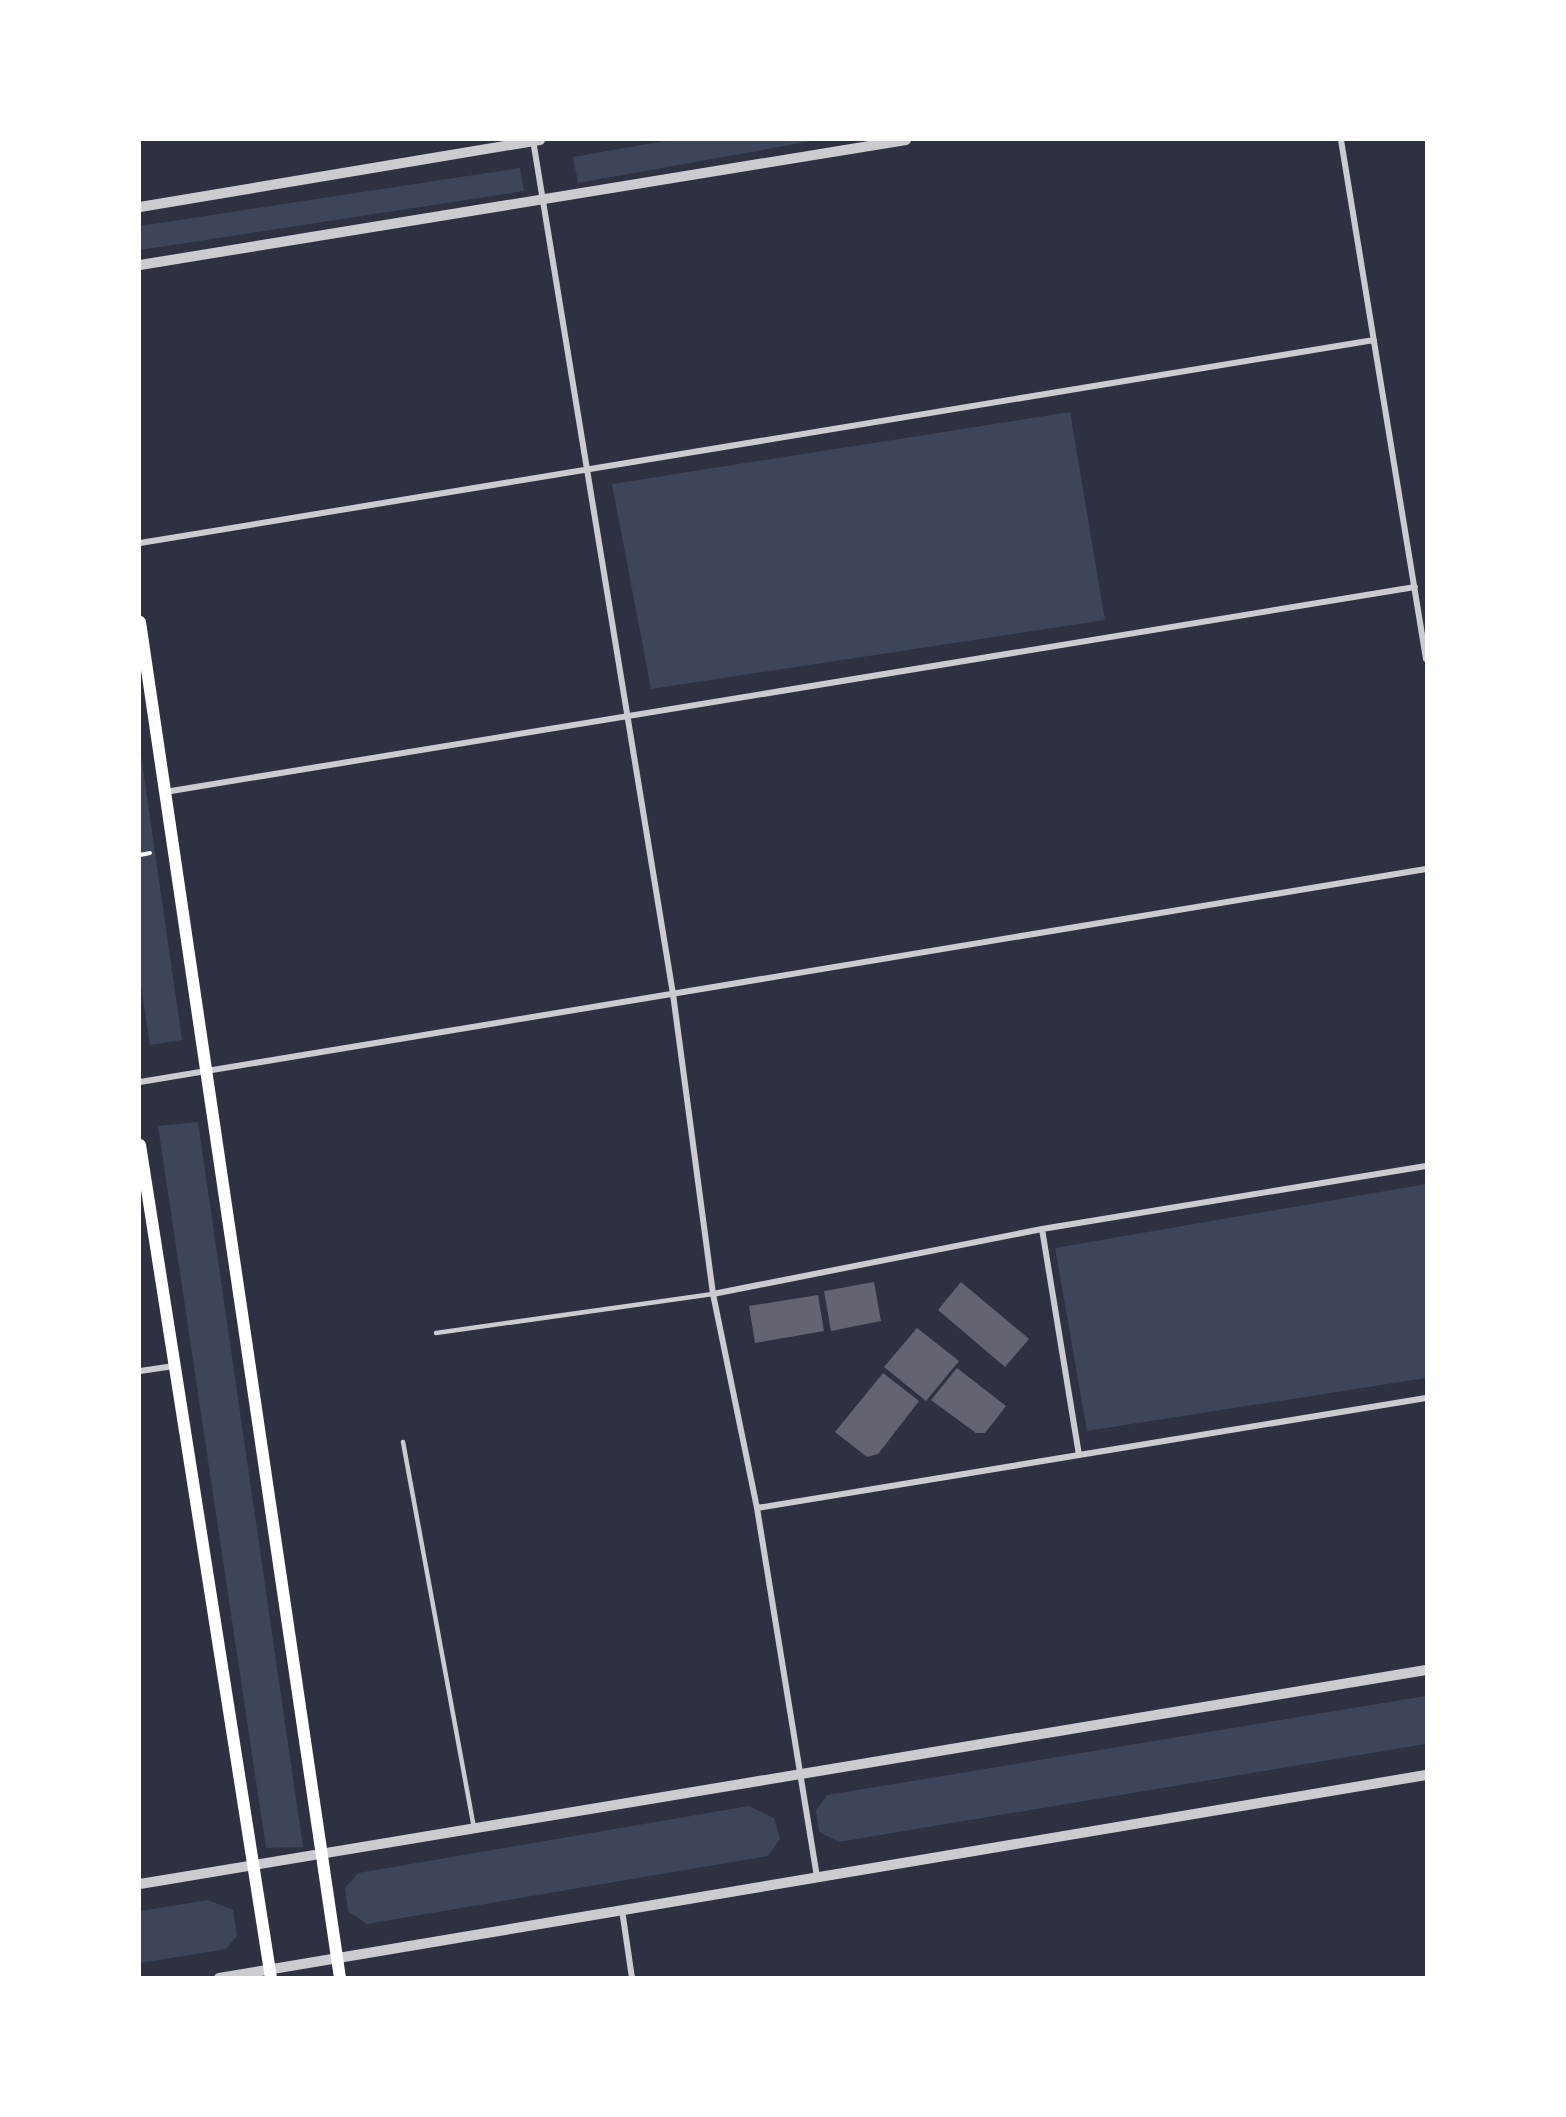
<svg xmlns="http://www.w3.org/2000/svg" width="1566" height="2117" viewBox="0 0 1566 2117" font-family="Ubuntu,sans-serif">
  <rect width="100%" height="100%" fill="#2d3142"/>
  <path fill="#3c4559" d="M671,140H818L578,183L573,157Z
    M520,168L524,191L140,250V226Z
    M1070,412L1105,620L651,689L612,484Z
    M140,748L182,1040L150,1045L140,979Z
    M198,1122L303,1847L266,1848L158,1126Z
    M1426,1184V1378L1087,1431L1055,1248Z
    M1426,1696V1744L839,1842L819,1832L816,1810L827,1795Z
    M749,1806L774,1818L780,1839L768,1856L367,1924L348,1911L345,1888L358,1873Z
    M208,1900L233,1910L237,1936L226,1949L140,1963V1911Z"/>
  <path fill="#626471" d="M874,1282L881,1321L831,1331L824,1291Z
    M961,1282L1029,1339L1005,1367L938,1310Z
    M818,1295L824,1331L755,1343L749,1306Z
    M917,1328L959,1361L926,1401L884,1367Z
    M957,1368L1006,1406L985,1433H976L931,1400Z
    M883,1373L919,1401L878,1454L867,1457L835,1432Z"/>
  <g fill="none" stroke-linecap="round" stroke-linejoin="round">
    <path stroke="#fff" stroke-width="4" d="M140,855L150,853"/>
    <path stroke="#caccd0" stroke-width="4.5" d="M436,1333L713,1294
      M403,1442L474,1828"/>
    <path stroke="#caccd0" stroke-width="6" d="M533,140L673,994L713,1294L757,1508L817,1877
      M1341,140L1426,659
      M140,543L1374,340
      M165,792L1415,587
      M140,1082L1426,869
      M1042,1229L1079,1455
      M713,1294L1042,1229L1426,1166
      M140,1371L174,1366
      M757,1508L1426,1398
      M622,1910L632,1978"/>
    <path stroke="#caccd0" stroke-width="10" d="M140,207L540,140
      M140,265L906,140
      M140,1884L1426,1670
      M219,1978L1426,1775"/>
    <path stroke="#fff" stroke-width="12" d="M140,622L340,1978
      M140,1145L271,1978"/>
  </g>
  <rect width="1566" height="2117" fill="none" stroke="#ffffff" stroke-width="282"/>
</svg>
